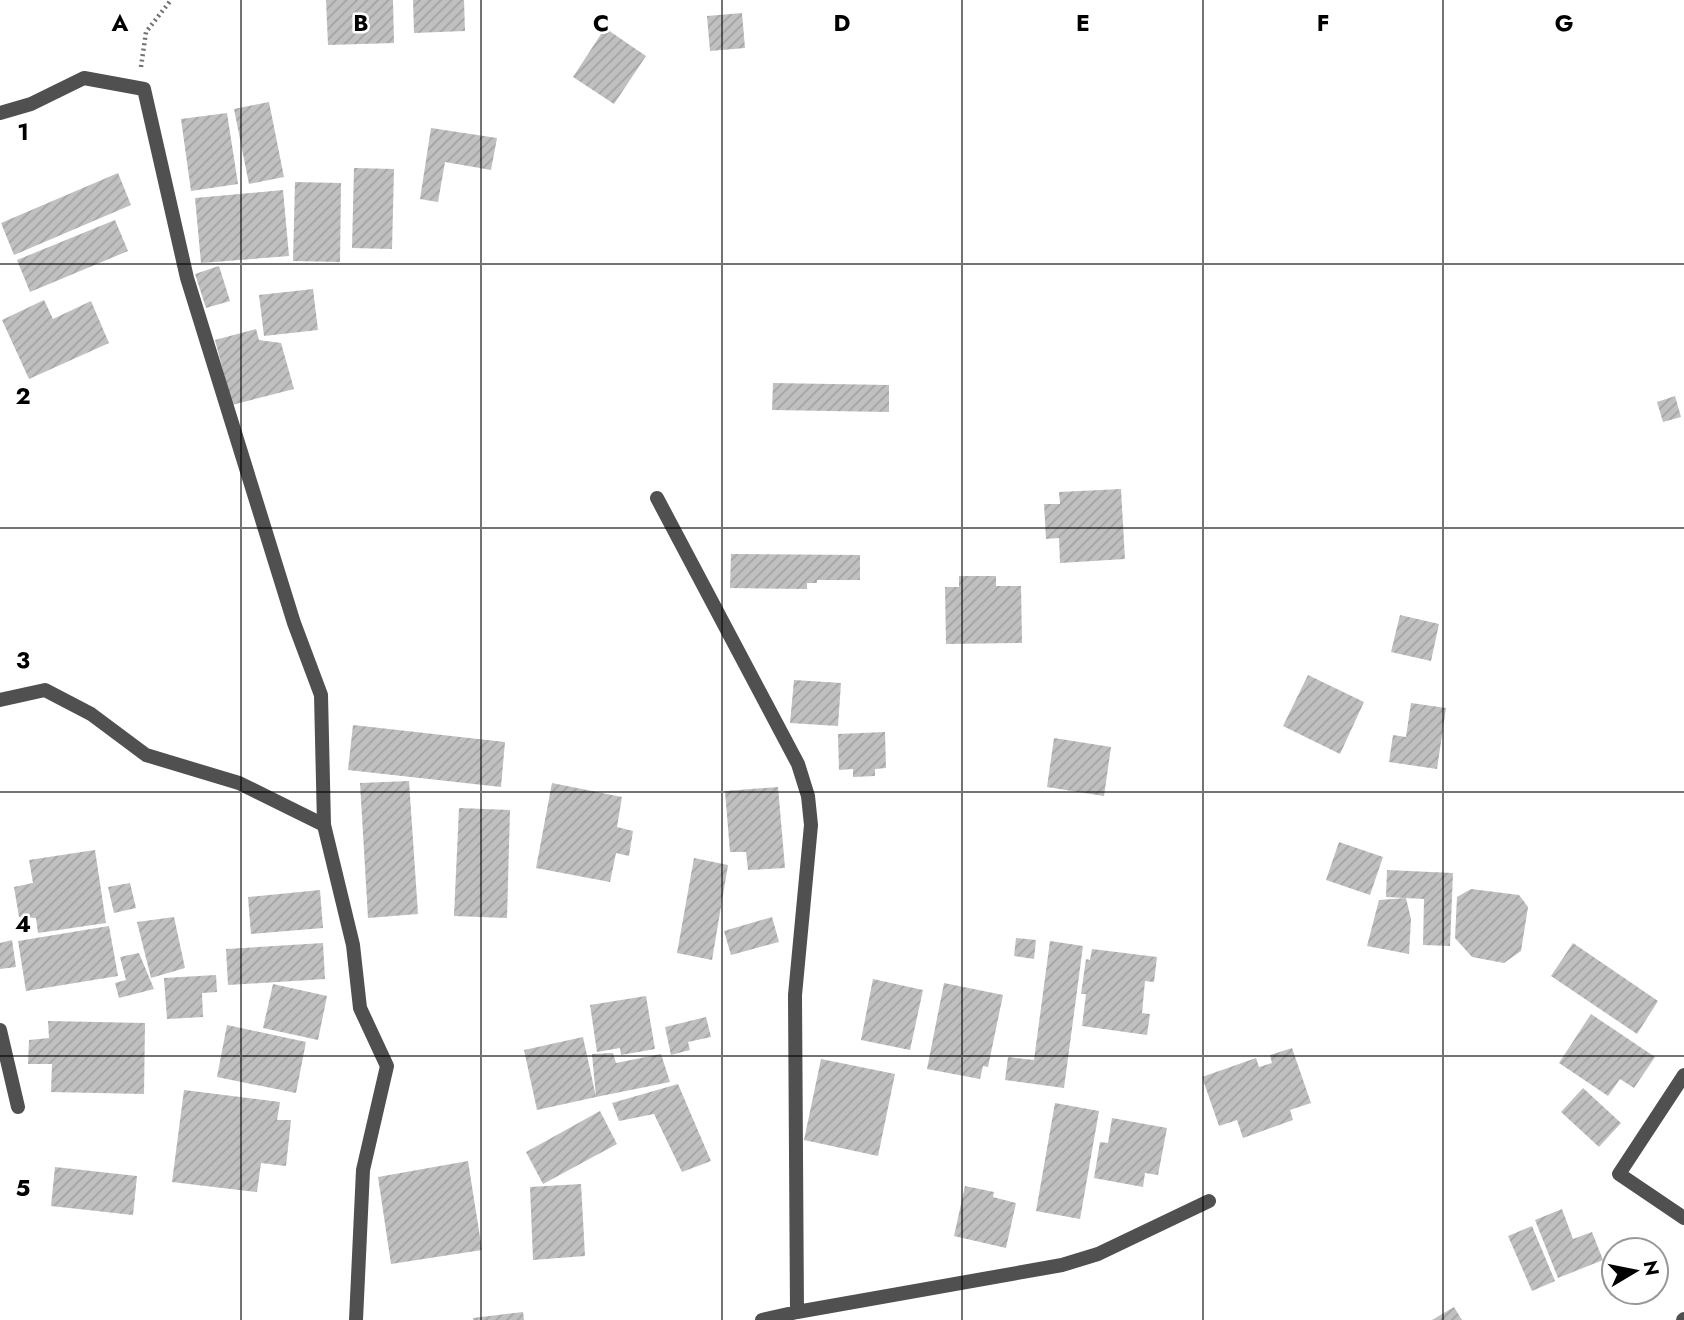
<svg xmlns="http://www.w3.org/2000/svg" width="1684" height="1320" viewBox="0 0 1684 1320" font-family="Jost,sans-serif">
  <defs>
    <pattern id="building-hatch" width="6" height="6" patternUnits="userSpaceOnUse" patternTransform="scale(1.75)"><rect width="6" height="6" fill="#c0c0c0"/><path d="M-1 1l2-2M0 6l6-6M5 7l2-2" fill="none" stroke="#a3a3a3"/></pattern>
  </defs>
  <rect width="100%" height="100%" fill="#fff"/>
  <path fill="url(#building-hatch)" d="M326,0H393L394,43L328,45Z
    M413,0H464L465,31L414,33Z
    M742,13L745,48L710,51L707,16Z
    M605,28L646,56L614,104L573,77Z
    M269,102L284,177L249,184L234,109Z
    M227,113L238,184L191,191L181,119Z
    M431,128L497,138L491,170L445,162L438,202L420,199Z
    M354,168L394,169L392,249L352,248Z
    M118,173L131,205L14,255L1,223Z
    M295,182L341,183L340,262L293,261Z
    M283,190L289,256L201,263L195,198Z
    M115,220L128,251L30,292L17,260Z
    M219,266L230,301L206,308L195,274Z
    M313,289L318,330L264,336L259,295Z
    M44,300L53,319L91,301L109,343L29,379L2,320Z
    M256,329L259,340L281,343L294,389L232,405L215,340Z
    M773,383L889,385V412L772,410Z
    M1675,396L1681,417L1663,422L1657,402Z
    M1121,489L1125,559L1060,563L1059,538L1046,539L1044,504H1060L1059,492Z
    M731,554L860,555V580H817V583H807V589L730,588Z
    M959,576H996V586H1021L1022,643L946,644L945,587H959Z
    M1400,615L1439,624L1431,661L1391,652Z
    M1308,675L1364,702L1340,754L1283,726Z
    M794,680L841,683L838,726L790,723Z
    M1411,703L1446,708L1437,769L1389,762L1393,735L1406,737Z
    M353,725L505,742L501,787L348,770Z
    M885,732L886,768L875,769V776L853,777V769L839,770L838,734Z
    M1054,738L1111,747L1104,796L1047,787Z
    M409,781L418,914L368,918L360,783Z
    M552,783L622,797L617,827L633,831L629,856L616,853L610,882L536,868Z
    M778,787L785,868L748,870L746,852H730L725,791Z
    M459,808L510,810L507,918L454,916Z
    M1339,842L1383,857L1370,895L1326,880Z
    M95,850L106,923L38,933L36,918L19,917L14,887L33,883L29,860Z
    M694,858L728,865L712,960L677,953Z
    M1387,870L1453,873L1450,946L1423,945L1424,899L1406,898L1411,919L1409,954L1367,946L1379,900L1406,898L1386,897Z
    M130,883L136,908L114,913L108,887Z
    M1471,889L1519,895L1528,907L1521,951L1504,963L1472,957L1455,938L1457,897Z
    M320,890L323,928L251,934L248,897Z
    M174,917L185,968L151,978L137,922Z
    M772,917L779,942L731,955L724,931Z
    M109,926L118,976L26,991L18,941Z
    M1016,938L1036,940L1034,959L1014,956Z
    M12,940L16,967L0,969V943Z
    M1050,941L1083,946L1064,1088L1005,1080L1008,1057L1034,1060Z
    M323,943L325,979L228,985L226,949Z
    M1573,943L1658,1001L1637,1034L1551,976Z
    M1092,949L1157,957L1154,982L1145,981L1142,1013L1150,1014L1147,1035L1082,1026L1086,994H1081L1086,959L1090,960Z
    M139,953L154,989L119,998L115,983L126,980L120,957Z
    M216,975L217,992L202,993L203,1017L167,1019L164,978Z
    M873,979L923,990L910,1050L861,1040Z
    M944,983L1003,995L988,1067L983,1066L980,1079L927,1069Z
    M273,984L327,996L318,1040L263,1028Z
    M646,996L655,1049L621,1055L620,1048L597,1052L590,1005Z
    M1591,1014L1655,1057L1634,1088L1620,1079L1608,1096L1559,1063Z
    M706,1017L711,1037L688,1042L690,1050L671,1055L665,1027Z
    M48,1021L145,1023L144,1094L51,1092L52,1064H28L29,1040L49,1038Z
    M227,1025L306,1042L296,1093L217,1077Z
    M583,1037L596,1097L537,1110L524,1050Z
    M1292,1048L1311,1103L1290,1110L1293,1120L1243,1138L1237,1120L1219,1126L1202,1077L1256,1058L1259,1067L1272,1063L1270,1055Z
    M613,1053L616,1063L661,1054L670,1082L596,1097L592,1054Z
    M821,1059L895,1074L878,1156L804,1140Z
    M678,1084L711,1161L682,1172L654,1114L619,1121L612,1103Z
    M1583,1088L1621,1123L1599,1147L1561,1112Z
    M184,1090L280,1102L277,1120H291L286,1166L261,1163L257,1192L172,1182Z
    M1055,1103L1099,1111L1080,1219L1036,1211Z
    M600,1111L617,1144L543,1184L526,1152Z
    M1112,1118L1167,1128L1158,1175L1145,1173L1143,1187L1094,1178L1100,1142L1108,1143Z
    M468,1161L482,1250L391,1264L378,1177Z
    M55,1167L137,1176L133,1215L51,1206Z
    M581,1184L585,1256L533,1260L530,1187Z
    M965,1186L994,1192L993,1197L1016,1203L1006,1248L954,1236Z
    M1562,1209L1573,1239L1592,1232L1603,1260L1558,1278L1535,1220Z
    M1532,1226L1555,1281L1532,1291L1508,1236Z
    M1454,1307L1462,1320H1432Z
    M523,1312L524,1320H473V1318Z"/>
  <g fill="none" stroke-linecap="round" stroke-linejoin="round">
    <path stroke="#727272" stroke-width="4.5" stroke-dasharray="2 3.5" stroke-linecap="butt" d="M141,67L146,32L171,0"/>
    <path stroke="#505050" stroke-width="14" d="M0,700L45,690L91,714L146,755L239,783L324,825
      M0,1030L18,1107"/>
    <path stroke="#505050" stroke-width="14" d="M0,113L31,104L84,78L144,89L187,278L294,623L321,695L324,825L353,945L360,1008L387,1066L363,1170L356,1320
      M657,498L798,764L808,796L811,825L795,995L797,1312
      M1684,1075L1619,1174L1684,1218
      M762,1320L797,1312L1062,1265L1098,1254L1209,1201
      M1683,1320L1684,1319"/>
  </g>
  <path fill="none" stroke="#000" stroke-width="2" stroke-opacity="0.55" d="M241,0V1320M481,0V1320M722,0V1320M962,0V1320M1203,0V1320M1443,0V1320M0,264H1684M0,528H1684M0,792H1684M0,1056H1684"/>
  <g font-size="23" text-anchor="middle" font-weight="bold" fill="#000" stroke="#fff" stroke-width="5" stroke-linejoin="round" paint-order="stroke">
    <text x="120" y="31">A</text>
    <text x="361" y="31">B</text>
    <text x="601" y="31">C</text>
    <text x="842" y="31">D</text>
    <text x="1083" y="31">E</text>
    <text x="1323" y="31">F</text>
    <text x="1564" y="31">G</text>
    <text x="23" y="140">1</text>
    <text x="23" y="404">2</text>
    <text x="23" y="668">3</text>
    <text x="23" y="932">4</text>
    <text x="23" y="1196">5</text>
  </g>
  <g transform="translate(1635 1271) rotate(80)"><circle r="33" fill="#ffffff" stroke="#999999" stroke-width="2"/>
  <path d="M0-5L12 26L0 18L-12 26Z" fill="#000000"/>
  <text y="-10" font-size="19" font-weight="bold" text-anchor="middle" fill="#000000">N</text>
  </g>
</svg>
